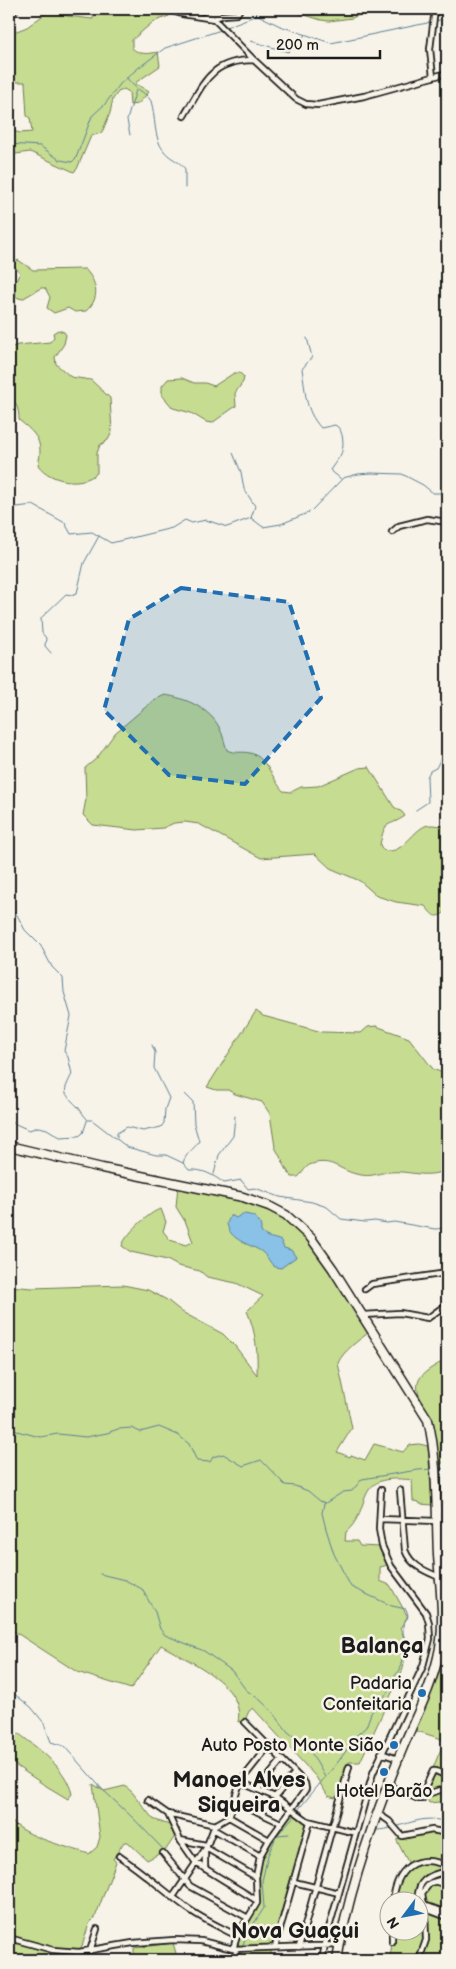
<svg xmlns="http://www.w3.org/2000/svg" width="456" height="1969" viewBox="0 0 456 1969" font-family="'Balsamiq Sans',sans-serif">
  <rect width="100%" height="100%" fill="#f7f3e8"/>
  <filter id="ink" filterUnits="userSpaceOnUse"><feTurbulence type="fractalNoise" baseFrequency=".02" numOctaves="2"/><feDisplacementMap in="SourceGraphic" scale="10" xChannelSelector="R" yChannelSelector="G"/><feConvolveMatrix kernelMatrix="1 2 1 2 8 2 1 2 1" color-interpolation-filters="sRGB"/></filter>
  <g filter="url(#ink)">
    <path fill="#c6dc91" stroke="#717c56" d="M94,9H169V16L153,22L132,40V48C139,55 148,54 158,52L160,66L135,83L149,92L138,104L130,105L129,92L124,89L118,92L113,99L110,113L103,130L101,133L91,136L77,169L74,172L30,152L9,155V130L20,133L32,132L30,118L27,116L25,82H9V34L27,27L49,11L67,16L93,19Z
      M286,9H374L352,18L329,21L321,20Z
      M18,260L33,270L85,269C97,282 101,298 86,311L75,312L68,308L54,313L47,308L50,297L45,288H41L22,299L16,297C12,286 15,282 20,273L13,264Z
      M58,330L64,332L66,335L64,344L55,357L56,364L71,377L91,380L110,398L112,432L108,440L100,445L97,453V473C82,487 50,482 38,465C44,441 36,434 19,420C19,410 17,403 9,396V348L18,345L50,342L54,337L53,333Z
      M234,373H240L244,377L243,382L235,393L236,406L212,423L206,422L191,413L173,408L162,395V386L168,379L182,378L194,383H205L214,386Z
      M165,695C185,698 209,708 219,727C223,734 224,742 227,750C234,754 243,751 250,753C266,756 273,780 283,791L291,792L301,787L318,786L359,768L369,767L394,807L402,812L405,816C388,828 385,818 380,845L383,850C402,856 410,833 425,826C434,823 440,828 447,825V911C434,920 434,916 425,906L396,902L377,896L360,881L330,868L315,854L261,858L199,824L185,822L174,823L163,828L137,830L93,825L83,815L86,799L85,768L97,758L115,733L154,700Z
      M256,1011L263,1016L278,1020L322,1032L361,1033L368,1027L376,1026L409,1038L433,1069L447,1075V1169C428,1180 409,1170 390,1172C375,1173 373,1178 356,1174C339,1170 332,1158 312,1164C305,1166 304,1172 298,1177H292L288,1172L275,1147L270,1114L262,1102L235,1094L228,1090H216L207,1087Z
      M178,1185C210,1192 244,1197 274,1211C312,1230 347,1295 371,1331C360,1339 343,1351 338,1363L352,1428L337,1452L350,1457L351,1455L365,1460L374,1444L403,1452L409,1445L419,1444L428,1446L432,1505L420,1504L419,1502L413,1501L412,1480C351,1472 374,1508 346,1532L345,1541H357L360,1546L379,1547L388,1565L380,1567V1581L390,1585L408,1617L400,1628L407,1642L403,1669L360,1762H349L342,1789L335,1798L328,1796L316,1777L253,1708L249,1711L245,1720L238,1722C246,1684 186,1660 161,1645L131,1689L77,1672L9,1628V1286L32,1288L123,1285L148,1290L167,1300L182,1312L223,1334L235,1346L257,1375C258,1353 256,1332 247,1311L263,1296L236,1283L207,1277L200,1271L178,1266L167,1260L131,1252L122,1246C124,1236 150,1211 161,1209L166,1222L163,1231L170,1240L186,1245L193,1242L186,1223L176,1207Z
      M440,1363L447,1372V1460L436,1467C436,1451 437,1435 431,1420C427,1407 413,1394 419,1380C422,1373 433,1367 440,1363Z
      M447,1518V1811L439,1802L429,1803C421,1788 439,1755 445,1740L414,1730L443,1650L439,1520Z
      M9,1726C31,1744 65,1764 72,1794L68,1799L43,1784L9,1761Z
      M93,1784L104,1791L125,1786L132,1792L153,1819L180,1829L165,1851L147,1860L128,1842H124L113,1859L116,1862L96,1915L89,1924L82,1946L76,1955L62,1960H38L29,1956L22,1960H9V1819C27,1838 65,1846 89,1854L97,1847L100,1837Z
      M294,1807L308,1818L271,1949V1957L267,1958V1960H230L231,1957L229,1948L237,1946L241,1932L258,1902L257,1882L263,1854L267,1843Z
      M429,1832L447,1835V1960H390L393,1932H418V1902L392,1901C394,1885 398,1874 408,1862L397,1841V1839Z
      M173,1943L178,1960H134V1948Z"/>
    <path fill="#89c1e7" stroke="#5d7f96" d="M242,1214C253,1214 262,1219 261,1232C267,1239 273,1237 281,1241L284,1248L291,1250L296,1257L281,1268L275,1267C269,1263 268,1256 262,1252C251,1244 229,1241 227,1223L231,1215L236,1218Z"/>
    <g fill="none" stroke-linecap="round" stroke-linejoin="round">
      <path stroke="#5d7f96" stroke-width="1" d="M256,9L257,15
        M258,15L280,26L331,43L432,22
        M436,21L447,18
        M226,27L257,15
        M251,41L288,52L305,35
        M127,78C135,90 145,91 151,101C156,117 153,138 164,151C170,159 180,161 185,169V188
        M130,135L127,120L136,90
        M9,144L40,146L60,160L72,162L76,158L92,116L105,104L121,83L137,69L165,48L221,30
        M307,338L312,357L302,369C306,392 304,409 321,428L335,425C344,429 345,448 340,456C337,461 333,465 330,470L341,479
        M233,453L241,472L244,489L255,506L251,518
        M9,508L33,505L65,523L71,534L92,532L111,543L172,528L185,520L192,523L206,520L227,527L251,518L263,527L281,524L310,512L343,478L358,474L371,473L402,474L423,485L433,493H445L447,495
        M447,621V622
        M51,653L45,646L46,638L42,633L41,618L66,594L72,595L77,593L84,563L99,536
        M416,810L428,802L427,777L430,771L436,768L447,746
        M9,907L17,915L25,930L41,946L52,967L63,978L64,992L71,1016L64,1051L68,1057L72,1074C63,1093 62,1091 77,1106C81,1110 83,1115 87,1119
        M87,1120H92L127,1147L156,1155H166L183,1163L189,1170C203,1169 213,1175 224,1183L241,1180L248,1189L255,1188L280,1197L312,1202L327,1207L341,1219L365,1222L375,1221L387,1223L394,1222L435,1229L447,1228
        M9,1121L29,1130L39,1127L47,1129L60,1137L79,1136L83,1133L87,1121
        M117,1137V1133L127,1127L143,1131L161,1127L164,1123L165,1109L169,1098L154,1068L155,1052L152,1045
        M183,1163C186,1152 194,1150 199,1141L194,1124L193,1102L185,1094
        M214,1174L219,1155L233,1136L235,1116
        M9,1429L40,1437L58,1434L86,1437L107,1433L118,1429L132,1428L140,1432L159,1427L178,1435L189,1444L197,1461L210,1462L213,1457L223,1454L243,1466L261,1460L285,1485L295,1486L308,1491L320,1501L325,1503
        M439,1469L447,1468
        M100,1574L125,1580L142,1589L155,1612L160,1629L165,1635L204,1651L232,1671L246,1690L259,1699L272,1711L288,1732L308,1747L325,1777
        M9,1690L31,1707L44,1723L51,1742L64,1746L102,1789L133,1818L162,1848
        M297,1811L338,1762L358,1734L366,1727L371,1713L387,1693L393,1678L400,1670L405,1641L403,1635V1625L408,1615L406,1609L392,1606L351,1587L334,1554L326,1529L322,1513L324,1504L343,1492L352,1491L362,1479L418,1470L433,1469
        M376,1830C401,1830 423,1811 447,1823
        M278,1835L289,1834
        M242,1947L247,1934L264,1908L262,1881L268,1855L277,1835L295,1815
        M241,1951L242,1960
        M9,1958L17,1960"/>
      <defs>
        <path id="minor" d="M166,9L182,14L214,19L254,60L296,99L306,104L318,105L364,96L447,73
          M9,15L16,9
          M206,16L216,13L221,16
          M214,19L222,15L237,14L240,9
          M433,77L430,49L435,9
          M184,116C204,83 210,60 254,60
          M392,532L399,526L427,519L447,522
          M365,1289L372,1284L447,1273
          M363,1315L400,1313L428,1318L447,1304
          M400,1490L405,1550C411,1566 425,1571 439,1577
          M380,1519L437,1521
          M381,1753L398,1759
          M447,1776L436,1771H433L424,1790L427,1794L447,1788
          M240,1782L275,1797L308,1821L356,1833
          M388,1785L418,1799H422L427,1794
          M258,1789L281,1761
          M275,1797L294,1774
          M148,1800L168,1814L215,1825
          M235,1801L281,1823
          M377,1813L389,1821L402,1836L432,1830L447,1833
          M168,1814L180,1840L196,1863L256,1900
          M229,1817L269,1840
          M213,1829L260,1856
          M180,1840L206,1845
          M206,1848L256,1877
          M163,1853L190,1886L248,1918
          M119,1856C144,1873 163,1890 187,1908C202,1919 220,1927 237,1936
          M205,1869V1851
          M294,1882L339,1893
          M437,1882L447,1885
          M173,1897L206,1848L215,1825L229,1817L240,1782L268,1747
          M422,1901L427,1906L447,1913
          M393,1902C396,1869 415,1852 447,1866
          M418,1902C416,1880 429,1875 447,1871
          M423,1908L447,1917
          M9,1938L53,1950L79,1952L133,1943L174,1940L201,1941L233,1949L339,1945
          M392,1942V1932
          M275,1947L310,1822
          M299,1947L349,1767
          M233,1949L237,1936L257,1903L256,1877L260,1856L269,1840L306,1789L305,1783L245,1722
          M90,1951L97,1929
          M236,1960V1949
          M322,1960L327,1935L373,1773L423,1666L430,1639L429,1623L426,1613L391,1566L382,1546L379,1529L381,1490
          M419,1960L426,1940L425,1912L422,1893L430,1883L447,1878
          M443,1960L447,1956"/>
        <path id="tertiary" d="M437,1513L447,1506"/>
        <path id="trunk" d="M9,1146L102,1168L243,1197L269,1206L286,1215L311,1238L333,1269L428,1420C438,1460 436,1512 438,1555C440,1586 446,1626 438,1657C430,1693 410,1727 397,1762C371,1826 348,1892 337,1960"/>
      </defs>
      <use href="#minor" stroke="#1c1c1c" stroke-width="8"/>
      <use href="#tertiary" stroke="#1c1c1c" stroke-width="9"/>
      <use href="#trunk" stroke="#1c1c1c" stroke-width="11"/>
      <use href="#minor" stroke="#f7f3e8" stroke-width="4.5"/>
      <use href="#tertiary" stroke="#f7f3e8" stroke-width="5.5"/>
      <use href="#trunk" stroke="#f7f3e8" stroke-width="8"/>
    </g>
  </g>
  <path fill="#1f6fb2" fill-opacity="0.2" stroke="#1f6fb2" stroke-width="4" stroke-dasharray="10 6" stroke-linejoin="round" d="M181,588L289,602L321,698L245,784L169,775L104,710L129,619Z"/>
  <g fill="#1f6fb2" stroke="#f7f3e8" stroke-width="2">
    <circle cx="422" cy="1693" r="5"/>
    <circle cx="394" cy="1745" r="5"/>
    <circle cx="384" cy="1772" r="5"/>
  </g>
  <g text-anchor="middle" stroke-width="5" stroke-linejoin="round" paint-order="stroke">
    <g font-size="18" fill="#1c1c1c" stroke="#f7f3e8" text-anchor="end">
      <text x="412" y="1689">Padaria<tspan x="412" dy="21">Confeitaria</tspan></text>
      <text x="384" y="1751">Auto Posto Monte Sião</text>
      <text x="384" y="1797" text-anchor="middle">Hotel Barão</text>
    </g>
    <g font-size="22" font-weight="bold" fill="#1c1c1c" stroke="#f7f3e8">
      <text x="382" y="1653">Balança</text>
      <text x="239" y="1787">Manoel Alves<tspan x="239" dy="25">Siqueira</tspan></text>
      <text x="295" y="1938">Nova Guaçui</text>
    </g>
  </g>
  <rect width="456" height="1969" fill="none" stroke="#f7f3e8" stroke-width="30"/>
  <rect x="15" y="15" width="426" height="1939" fill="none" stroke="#1c1c1c" stroke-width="2" filter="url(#ink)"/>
  <g transform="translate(404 1916) rotate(238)"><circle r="24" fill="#f7f3e8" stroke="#9f9d96"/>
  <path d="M0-4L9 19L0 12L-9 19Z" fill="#1f6fb2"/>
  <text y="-8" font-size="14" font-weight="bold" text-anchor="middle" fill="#1c1c1c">N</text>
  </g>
  <path d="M268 50v8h112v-8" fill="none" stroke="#1c1c1c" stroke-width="2.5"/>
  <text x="276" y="50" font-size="15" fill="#1c1c1c" stroke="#f7f3e8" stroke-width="4" paint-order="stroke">200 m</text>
</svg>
